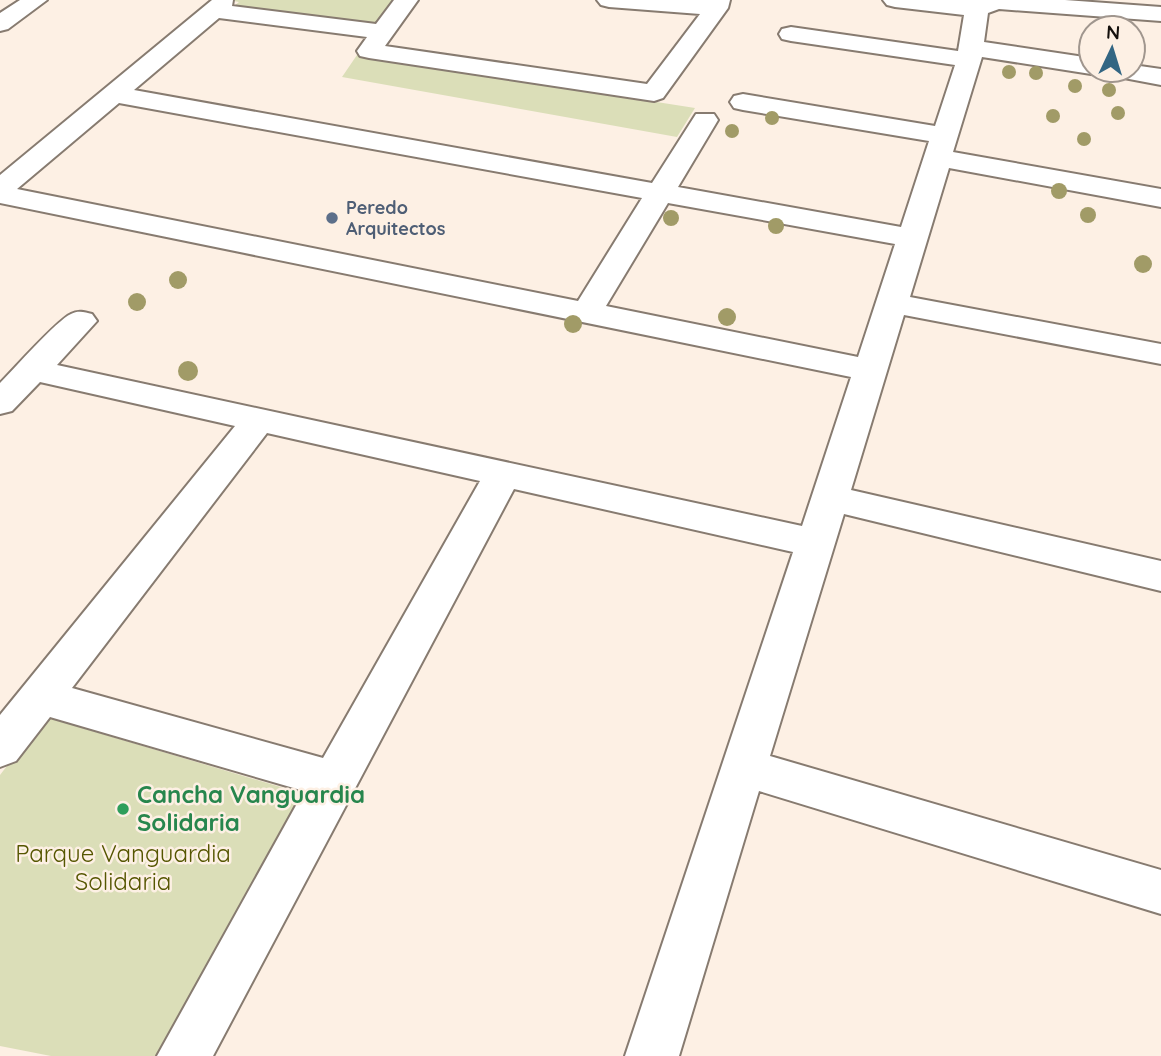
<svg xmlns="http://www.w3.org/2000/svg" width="1161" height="1056" viewBox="0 0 1161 1056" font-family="Quicksand,sans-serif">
  <rect width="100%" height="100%" fill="#fdf0e4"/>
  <path fill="#dbdeb8" d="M228,0H393L374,27L232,8L239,2Z
    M357,55L695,108L677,137L342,77Z
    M49,718L294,791L295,810L159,1056H51L0,1046V775L37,727Z"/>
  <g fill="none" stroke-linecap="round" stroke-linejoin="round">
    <defs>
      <path id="minor" d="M20,0H47L8,29L0,31V13Z
        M212,0H233L232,6L376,24L394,0H418L385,46L647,84L700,14L609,7L601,5L597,0H730L728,8L663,98L654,101L369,58L360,56L357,51L367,37L219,18L134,90L652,183L696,114H714L718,120L678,187L901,227L929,141L743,110L734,108L730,102L734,96L743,94L935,126L955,65L791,41L782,39L779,34L782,29L791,27L958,51L964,15L895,7L887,5L883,0H1065L1161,7V21L999,9L988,13L984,42L1091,58V70H1101L1091,74L982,57L953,152L1161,189V207L949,168L910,297L1161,344V364L904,315L851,490L1161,561V591L844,514L770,756L1161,870V914L759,791L679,1056H625L793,552L514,489L213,1056H157L304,791L50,717L16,761L0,767V715L235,426L40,382L12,411L0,414V383C14,369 57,320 71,314C78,310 85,312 92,314L97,321L57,365L802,526L851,377L0,203V175ZM119,103L642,198L578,301L17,189ZM668,203L895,244L858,357L606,306ZM267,433L480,481L323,758L72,688Z
        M1133,65L1161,69V85L1108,75L1104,70H1133Z"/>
    </defs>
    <use href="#minor" stroke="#877b70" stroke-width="4"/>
    <use href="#minor" fill="#fff" fill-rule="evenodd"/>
  </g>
  <g fill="#a19b67">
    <circle cx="1009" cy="72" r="7"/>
    <circle cx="1036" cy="73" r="7"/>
    <circle cx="1075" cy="86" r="7"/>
    <circle cx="1109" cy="90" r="7"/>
    <circle cx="1118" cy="113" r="7"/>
    <circle cx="1053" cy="116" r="7"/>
    <circle cx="772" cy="118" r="7"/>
    <circle cx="732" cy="131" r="7"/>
    <circle cx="1084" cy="139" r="7"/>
    <circle cx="1059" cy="191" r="8"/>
    <circle cx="1088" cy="215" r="8"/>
    <circle cx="671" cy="218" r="8"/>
    <circle cx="776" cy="226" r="8"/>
    <circle cx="1143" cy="264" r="9"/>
    <circle cx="178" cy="280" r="9"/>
    <circle cx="137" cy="302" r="9"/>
    <circle cx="727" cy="317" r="9"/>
    <circle cx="573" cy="324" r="9"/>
    <circle cx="188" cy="371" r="10"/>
  </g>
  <circle fill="#5c6f8a" stroke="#fdf0e4" stroke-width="2.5" cx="332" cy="218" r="7"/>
  <circle fill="#2e9e5b" stroke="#fdf0e4" stroke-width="2.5" cx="123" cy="809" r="7"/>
  <g text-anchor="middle" stroke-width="5" stroke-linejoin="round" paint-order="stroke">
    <g font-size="18" font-weight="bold" fill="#4e5e75" stroke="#fdf0e4" text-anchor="start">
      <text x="346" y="214">Peredo<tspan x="346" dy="21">Arquitectos</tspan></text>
    </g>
    <g font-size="24" font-weight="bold" fill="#27864d" stroke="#fdf0e4" text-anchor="start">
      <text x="137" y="803">Cancha Vanguardia<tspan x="137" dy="28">Solidaria</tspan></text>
    </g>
    <g font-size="24" fill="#555600" stroke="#fdf0e4">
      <text x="123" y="862">Parque Vanguardia<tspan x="123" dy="28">Solidaria</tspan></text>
    </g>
  </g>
  <g transform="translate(1112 49) rotate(4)"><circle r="33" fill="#fdf0e4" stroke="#a0968e" stroke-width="2"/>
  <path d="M0-5L12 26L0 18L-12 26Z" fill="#336683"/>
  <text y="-10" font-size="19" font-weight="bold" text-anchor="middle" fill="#14100c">N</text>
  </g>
</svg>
